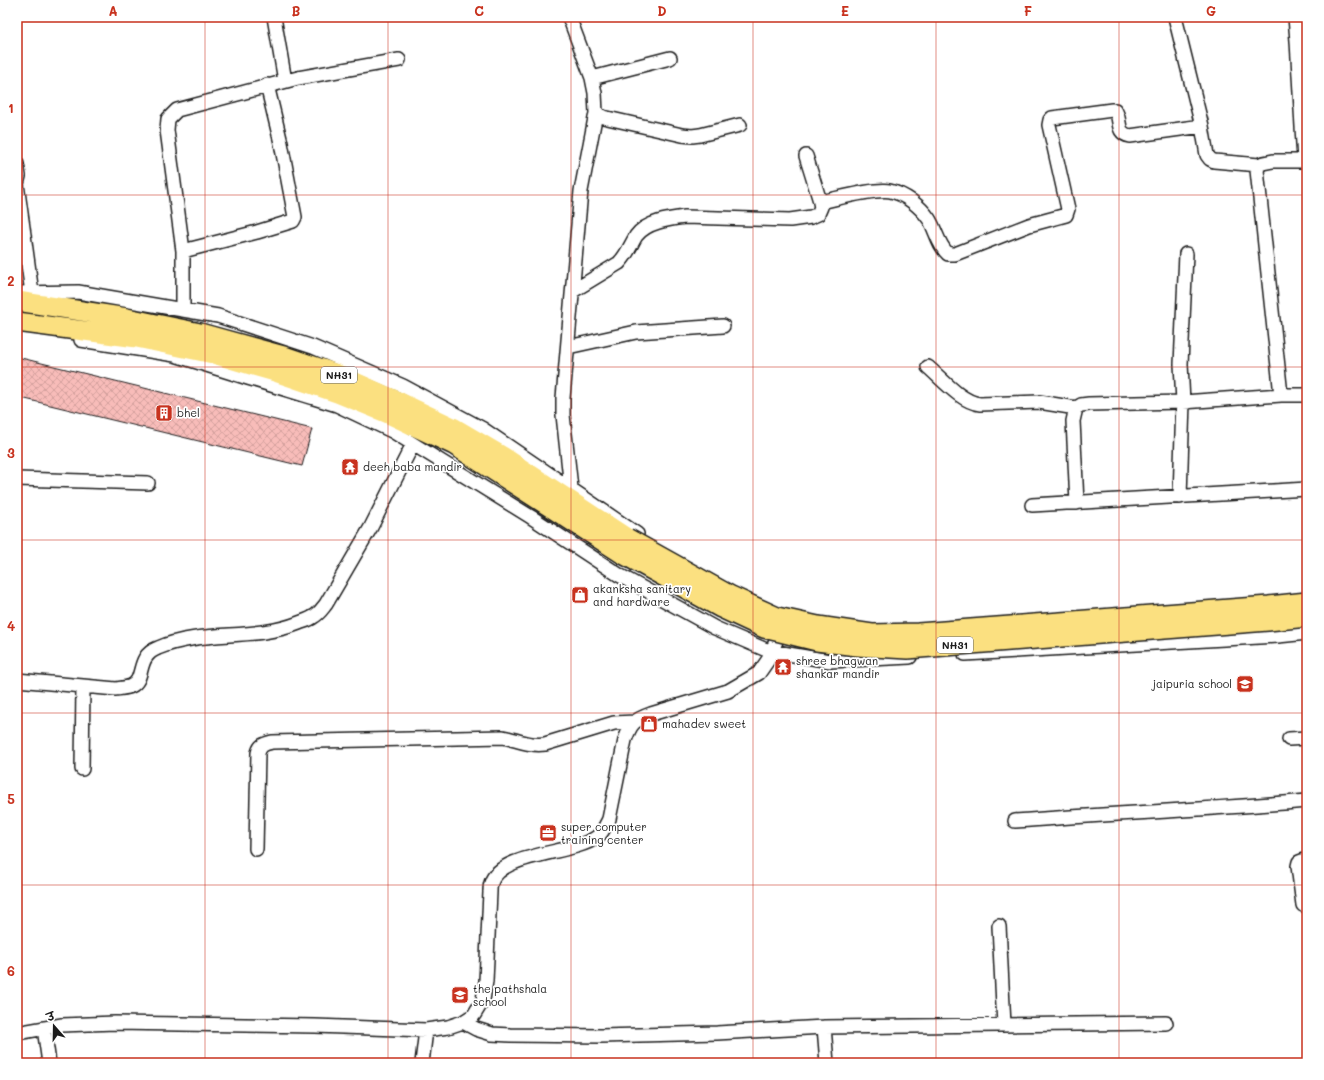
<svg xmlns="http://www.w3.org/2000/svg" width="1324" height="1080" viewBox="0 0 1324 1080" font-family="Mali,'Playpen Sans Deva',sans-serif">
  <defs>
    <pattern id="building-cross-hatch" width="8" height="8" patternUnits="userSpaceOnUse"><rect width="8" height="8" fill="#f8bcb9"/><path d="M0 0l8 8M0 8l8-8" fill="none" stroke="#d4a19e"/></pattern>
  </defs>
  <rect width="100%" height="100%" fill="#fff"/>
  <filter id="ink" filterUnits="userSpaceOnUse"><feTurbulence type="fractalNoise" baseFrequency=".025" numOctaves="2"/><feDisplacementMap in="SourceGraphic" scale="8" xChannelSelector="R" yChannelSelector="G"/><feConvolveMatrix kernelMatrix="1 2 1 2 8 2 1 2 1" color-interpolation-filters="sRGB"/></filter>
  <g filter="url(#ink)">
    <path fill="url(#building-cross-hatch)" stroke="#1c1c1c" d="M17,357L312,429L302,466L17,397Z"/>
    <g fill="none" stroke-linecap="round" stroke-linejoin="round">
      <defs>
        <path id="minor" d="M274,17L285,81
          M569,17L592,78L595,93L596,113L581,191L563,398V415L571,488
          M1175,17L1202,126L1207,155L1210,159L1214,161L1259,165
          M1295,17L1297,41L1304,161
          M592,78L670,58
          M596,113L603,117L682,135L692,136L700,135L740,125
          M17,164L19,176L17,184L32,293
          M820,202C836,199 875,188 890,191C905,194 920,206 929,219C936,230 938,245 948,254H955L1029,225L1066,215L1068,209L1049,125L1050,120L1052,118L1112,110H1115C1122,120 1115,133 1130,136L1202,126
          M183,251L257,232L293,221L295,217L281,143L267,85
          M573,291L619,263C627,255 630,246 636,236C646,222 669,219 685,217L790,220L811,217L818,214L821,207L819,198L806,156
          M17,293L78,292L218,316L313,347L403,386L483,429L637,534
          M183,310V251L167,130L168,119L177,110L298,78L399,60
          M81,340L175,355L248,378L337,405L392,431L413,444L531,517L619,575L715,628L764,649L776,652L830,661L910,657
          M568,347L636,332L723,326
          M928,367C942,379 961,402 980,404L1039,402L1076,408
          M1281,395L1257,170L1259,165L1263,163L1273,161H1307
          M17,479L148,483
          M1180,497L1183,402L1181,364L1186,254
          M1077,503L1073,421L1076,408L1081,405L1089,404L1183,402L1281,395H1307
          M1032,505L1307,489
          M965,654L1278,636L1307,633
          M17,680L116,689C121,688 127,688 131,686C146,679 135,657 158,648C203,629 254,641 299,623C304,621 309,620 313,617C319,614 322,609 326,604L371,527L413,444
          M1289,739L1307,738
          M82,769L83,686
          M1015,821C1112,813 1210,810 1307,801
          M256,849L258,753C260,745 264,744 272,742L503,737C518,740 529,746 545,744L614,723L634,722
          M1303,905L1298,866L1299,862L1307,859
          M999,926L1004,1025
          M463,1022L476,1029L492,1034L510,1035L601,1036L717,1033L824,1027L1166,1023
          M824,1027L827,1063
          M44,1028L49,1063
          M17,1033L62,1025L115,1023L315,1026L426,1030L448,1027L463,1022L474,1015L483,1000L486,981L490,892C490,890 490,886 491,883C501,852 572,855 597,837C603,832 606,825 609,819L625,740C631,723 634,720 651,714L728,691L759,673L768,660L783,625
          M422,1063L426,1030"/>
        <path id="highway" d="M17,301L127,318L200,333L287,357L337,374L400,402L453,427L504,457L627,538
          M17,322L137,338L213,354L278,373L337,393L386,413L454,445L623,554"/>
      </defs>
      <use href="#minor" stroke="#1c1c1c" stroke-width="16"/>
      <use href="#highway" stroke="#1c1c1c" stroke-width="22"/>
      <use href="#minor" stroke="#fff" stroke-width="13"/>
      <use href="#highway" stroke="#fbe080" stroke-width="19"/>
      <defs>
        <path id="highway-bridge" d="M627,538L731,596L777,617L818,626L872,634L918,633L1269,606L1307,602
          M623,554L721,608L764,628L817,641L857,646L907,649L1268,621L1307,617"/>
      </defs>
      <use href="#highway-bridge" stroke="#1c1c1c" stroke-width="22" stroke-linecap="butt"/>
      <use href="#highway-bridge" stroke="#fbe080" stroke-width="19"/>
    </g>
  </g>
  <path fill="none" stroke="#c8321e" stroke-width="1" stroke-opacity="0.55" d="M205,17V1063M388,17V1063M571,17V1063M753,17V1063M936,17V1063M1119,17V1063M17,195H1307M17,367H1307M17,540H1307M17,713H1307M17,885H1307"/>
  <defs>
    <symbol id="building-square" viewBox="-11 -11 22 22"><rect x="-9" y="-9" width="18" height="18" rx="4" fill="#c8321e" stroke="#fff"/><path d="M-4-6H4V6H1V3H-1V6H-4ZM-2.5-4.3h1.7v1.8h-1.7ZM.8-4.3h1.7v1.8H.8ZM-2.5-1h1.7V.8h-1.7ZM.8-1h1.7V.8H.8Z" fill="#fff"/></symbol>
    <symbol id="temple-square" viewBox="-11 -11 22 22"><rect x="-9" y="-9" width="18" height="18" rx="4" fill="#c8321e" stroke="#fff"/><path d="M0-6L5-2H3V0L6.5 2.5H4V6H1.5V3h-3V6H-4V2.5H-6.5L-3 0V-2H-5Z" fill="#fff"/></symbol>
    <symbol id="shop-square" viewBox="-11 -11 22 22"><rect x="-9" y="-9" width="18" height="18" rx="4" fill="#c8321e" stroke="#fff"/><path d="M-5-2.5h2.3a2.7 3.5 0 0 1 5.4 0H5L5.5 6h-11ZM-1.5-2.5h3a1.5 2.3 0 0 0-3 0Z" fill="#fff"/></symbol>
    <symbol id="school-square" viewBox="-11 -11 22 22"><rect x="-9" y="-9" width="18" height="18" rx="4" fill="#c8321e" stroke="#fff"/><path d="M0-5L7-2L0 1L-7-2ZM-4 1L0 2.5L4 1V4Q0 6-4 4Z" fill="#fff"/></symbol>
    <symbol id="office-square" viewBox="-11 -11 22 22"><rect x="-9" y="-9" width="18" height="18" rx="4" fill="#c8321e" stroke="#fff"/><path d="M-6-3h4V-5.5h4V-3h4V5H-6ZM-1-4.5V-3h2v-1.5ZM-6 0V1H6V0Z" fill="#fff"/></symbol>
  </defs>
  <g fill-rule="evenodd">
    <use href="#building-square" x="154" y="403" width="20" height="20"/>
    <use href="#temple-square" x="340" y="457" width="20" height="20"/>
    <use href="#shop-square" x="570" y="585" width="20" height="20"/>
    <use href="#temple-square" x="773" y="657" width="20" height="20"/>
    <use href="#school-square" x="1235" y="674" width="20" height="20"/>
    <use href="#shop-square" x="639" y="714" width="20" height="20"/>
    <use href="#office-square" x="538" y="823" width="20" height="20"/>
    <use href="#school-square" x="450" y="985" width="20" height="20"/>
  </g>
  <g text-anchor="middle" stroke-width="3.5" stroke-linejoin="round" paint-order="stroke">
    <g fill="#fff" stroke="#606060" stroke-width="1">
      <rect x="321" y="367" width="36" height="16" rx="3"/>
      <rect x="937" y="637" width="36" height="16" rx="3"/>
    </g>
    <g font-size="10" font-weight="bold" fill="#1c1c1c">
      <text x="339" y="379">NH31</text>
      <text x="955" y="649">NH31</text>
    </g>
    <g font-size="11" fill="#1c1c1c" stroke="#fff" text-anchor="start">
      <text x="177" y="417">bhel</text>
      <text x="363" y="471">deeh baba mandir</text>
      <text x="593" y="593">akanksha sanitary<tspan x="593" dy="13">and hardware</tspan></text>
      <text x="796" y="665">shree bhagwan<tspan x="796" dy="13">shankar mandir</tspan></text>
      <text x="1232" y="688" text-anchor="end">jaipuria school</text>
      <text x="662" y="728">mahadev sweet</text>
      <text x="561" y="831">super computer<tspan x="561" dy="13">training center</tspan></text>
      <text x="473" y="993">the pathshala<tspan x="473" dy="13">school</tspan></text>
    </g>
  </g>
  <rect width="1324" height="1080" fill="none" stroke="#fff" stroke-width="44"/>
  <g transform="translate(54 1026) rotate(340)" stroke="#ffffff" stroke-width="3" paint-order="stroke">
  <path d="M0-3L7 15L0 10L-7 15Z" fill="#1c1c1c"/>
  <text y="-6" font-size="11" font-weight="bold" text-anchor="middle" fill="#1c1c1c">उ</text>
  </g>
  <rect x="22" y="22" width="1280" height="1036" fill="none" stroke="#c8321e" stroke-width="1.5"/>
  <g font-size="13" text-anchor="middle" font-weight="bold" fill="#c8321e">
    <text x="113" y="16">A</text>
    <text x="296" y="16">B</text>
    <text x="479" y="16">C</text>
    <text x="662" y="16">D</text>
    <text x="845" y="16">E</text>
    <text x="1028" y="16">F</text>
    <text x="1211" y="16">G</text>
    <text x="11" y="113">1</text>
    <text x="11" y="286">2</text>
    <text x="11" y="458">3</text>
    <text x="11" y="631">4</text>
    <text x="11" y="804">5</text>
    <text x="11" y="976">6</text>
  </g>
</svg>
